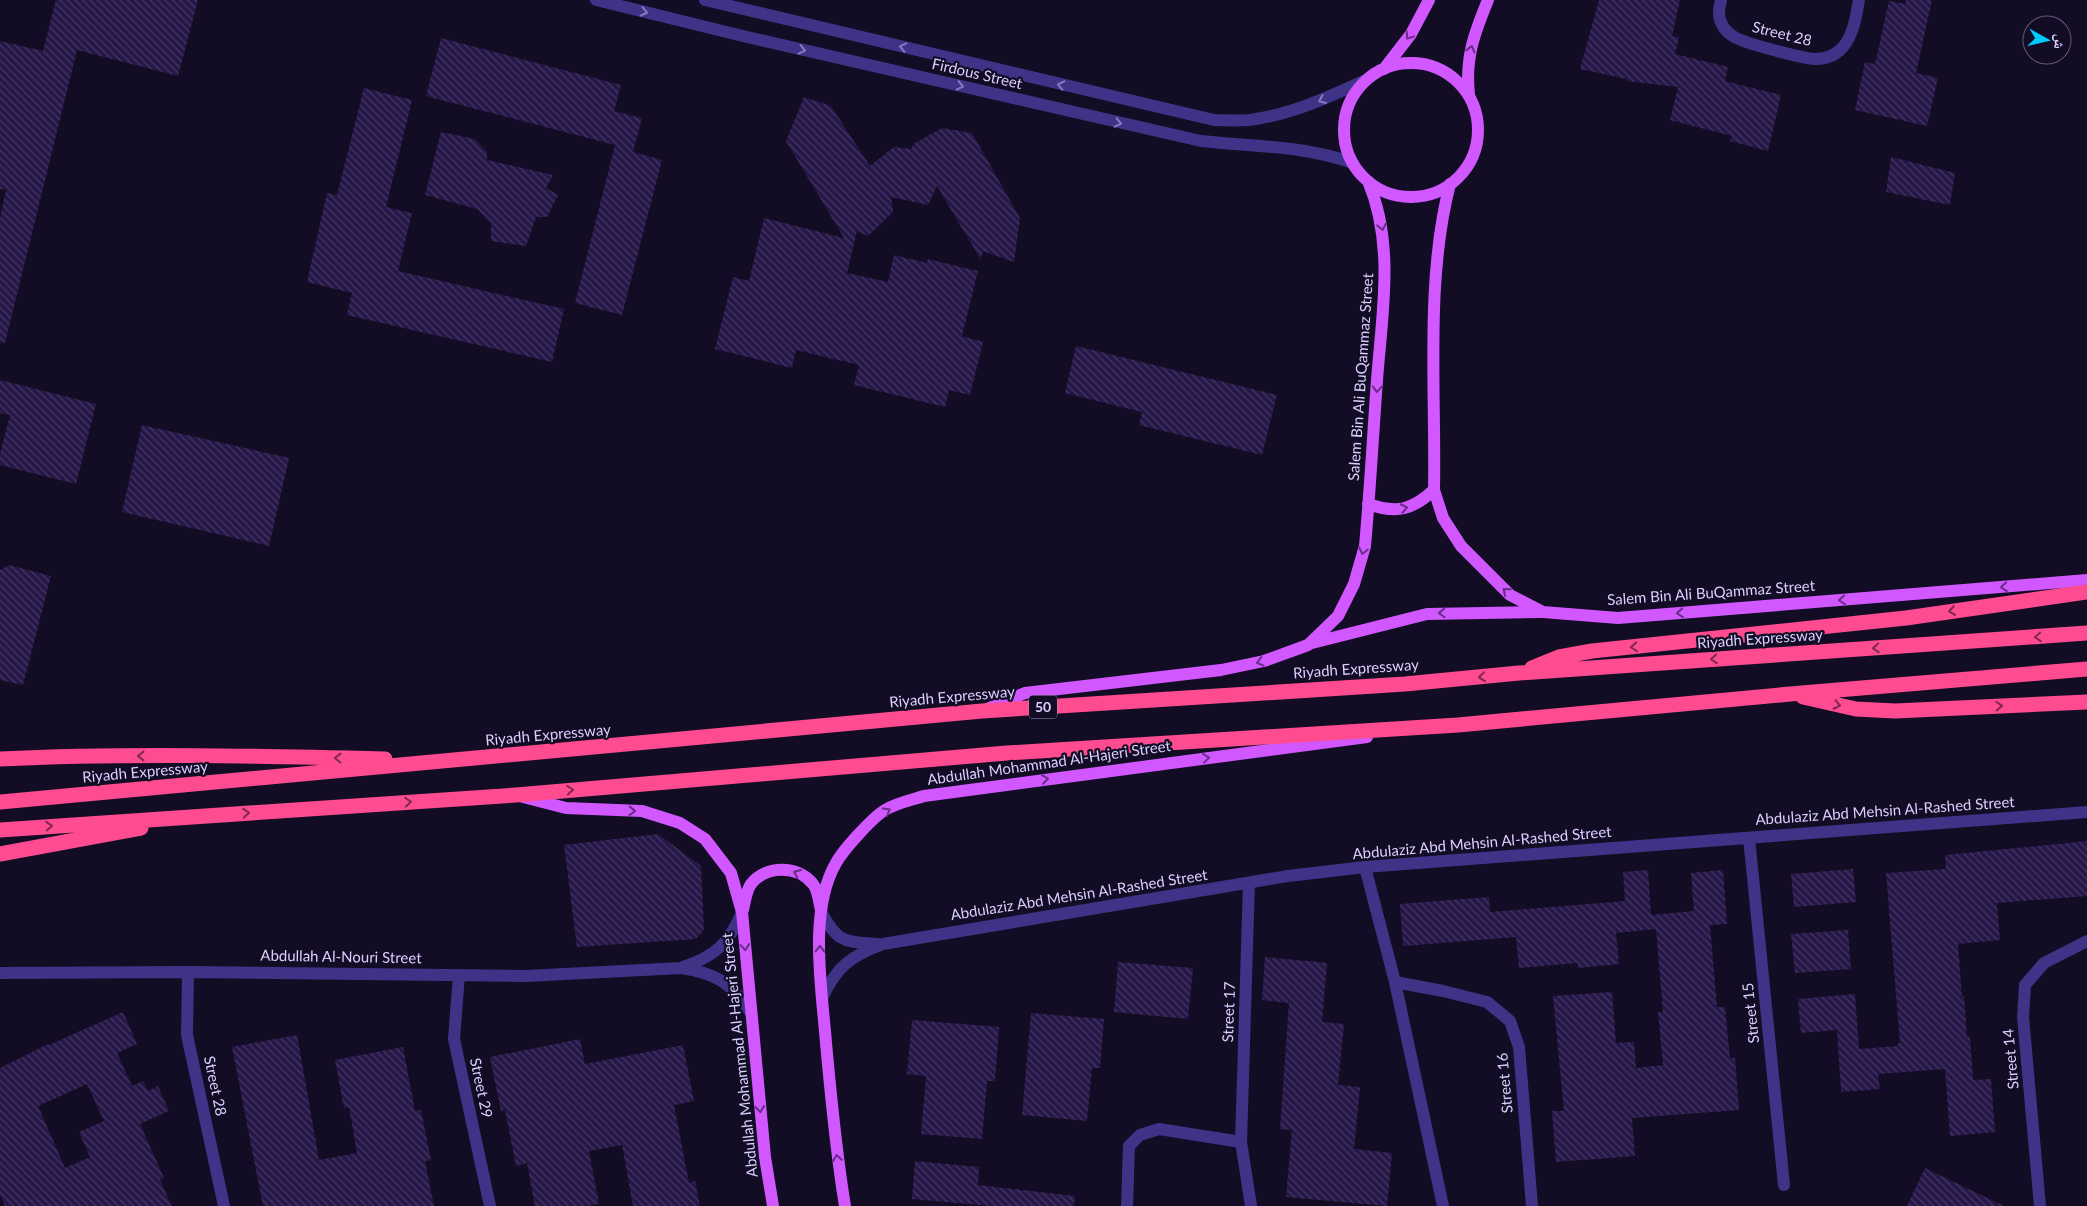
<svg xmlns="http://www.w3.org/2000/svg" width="2087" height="1206" viewBox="0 0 2087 1206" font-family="Lato,'Noto Naskh Arabic',sans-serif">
  <defs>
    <pattern id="building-back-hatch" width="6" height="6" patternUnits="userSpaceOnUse" patternTransform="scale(1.25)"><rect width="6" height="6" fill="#261748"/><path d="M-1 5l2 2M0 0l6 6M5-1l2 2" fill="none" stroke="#453863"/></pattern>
  </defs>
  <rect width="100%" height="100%" fill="#130c25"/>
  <path fill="url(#building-back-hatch)" fill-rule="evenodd" d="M56,0H198L178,76L77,50L5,343L0,342V218L6,190L0,189V41L43,51Z
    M1599,0H1680L1672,36L1679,37L1675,54L1728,67L1725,81L1781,95L1768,151L1730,141L1732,136L1670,120L1678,87L1627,81V79L1580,69Z
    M1906,0H1932L1916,73L1938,78L1927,126L1855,110L1865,62L1875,64L1889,1L1906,4Z
    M441,38L621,85L614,111L642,118L633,152L662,160L622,315L575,303L615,145L426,96Z
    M364,88L412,100L386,207L412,213L398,271L564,309L552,362L347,315L352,293L307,282L327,193L337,195Z
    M804,97L831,106L870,166L894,147L911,149L915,143L942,128L972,133L1020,218L1014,262L983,251L981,260L937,186L928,205L891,197L893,212L868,236L857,231L847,273L888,282L894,255L927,263L928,259L978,271L962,336L983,342L970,395L949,390L945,407L854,385L859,365L796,350L792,368L715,349L733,277L749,281L764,218L844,238L786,141Z
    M441,132L475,139L487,152V160L553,175L546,188L558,195L547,217H536L526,246L491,241V223L477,209L425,195Z
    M1891,157L1955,173L1950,205L1886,192Z
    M1076,346L1277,395L1262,455L1139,425L1142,412L1065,393Z
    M0,380L96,404L76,484L0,465V454L10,415L0,413Z
    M142,425L289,458L269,546L122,512Z
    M9,565L51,576L23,685L0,680V570Z
    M658,834L701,866L704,930L696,939L577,947L564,845Z
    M2087,841V896L1997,903L2000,940L1958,944L1962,997L1964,996L1967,1037H1970L1973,1080L1991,1079L1995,1132L1950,1136L1945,1069L1878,1074L1880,1089L1841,1092L1837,1030L1801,1033L1798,999L1855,994L1859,1049L1898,1046V1043H1900L1886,873L1946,869L1945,855Z
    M1853,869L1856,902L1794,907L1791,874Z
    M1648,870L1651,915L1694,911L1691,873L1723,870L1727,924L1710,925L1717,1007H1725L1730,1058H1735L1739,1110L1632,1118L1635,1156L1556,1162L1552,1111H1564L1553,996L1612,992L1616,1043L1634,1042L1636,1068L1663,1065L1658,1012H1663L1656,929L1616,933L1619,964L1578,968V963L1519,968L1516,937L1403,946L1400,904L1489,897L1490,912L1625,901L1623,872Z
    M1848,930L1851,969L1795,973L1791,934Z
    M1265,957L1327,963L1322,1022L1344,1024L1338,1085L1360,1087L1354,1149L1392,1153L1387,1206L1286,1197L1292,1130L1280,1129L1289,1003L1262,1000Z
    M1118,962L1193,968L1188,1019L1114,1012Z
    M123,1012L137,1044L117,1053L132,1086L143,1081L148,1091L158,1086L169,1111L140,1124L164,1178L160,1180L172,1206H5L0,1194V1068L48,1044L49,1045ZM87,1084L104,1121L79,1132L90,1157L65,1168L38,1106Z
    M1031,1013L1104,1019L1100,1068H1092L1087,1121L1022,1115Z
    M912,1020L999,1027L995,1081H987L982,1139L921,1134L926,1076L907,1074Z
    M297,1035L319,1160L357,1153L349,1107L344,1108L335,1060L403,1047L415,1111L421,1110L431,1160L425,1161L434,1206H263L232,1047Z
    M580,1039L585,1064L683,1045L694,1101L674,1105L689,1183L695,1181L700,1206H633L622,1145L589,1151L599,1204L588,1206H535L527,1163L516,1166L505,1110L501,1111L490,1057Z
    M915,1161L979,1167L978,1185L1075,1196L1074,1206H991L912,1199Z
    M1925,1168L2004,1206H1907Z"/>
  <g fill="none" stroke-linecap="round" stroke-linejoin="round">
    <path stroke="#3f3388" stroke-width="12" d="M596,0L747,37L1201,141C1254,147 1302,145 1353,163
      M705,0L1214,120C1227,120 1243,122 1256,119C1295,113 1331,96 1366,80
      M1721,0C1719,9 1717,17 1723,26C1726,32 1734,38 1741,40C1753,45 1804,59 1816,59C1826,59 1836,55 1843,47C1854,34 1856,16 1859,0
      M1749,838L1784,1185
      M1365,867L1395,982L1443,1206
      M1249,883L1241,1142L1251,1206
      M821,912C839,944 843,941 878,944
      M683,967C716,956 729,943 742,912
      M188,972L187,1035L224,1206
      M0,973L188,972L526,976L681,968C716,973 732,983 751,1013
      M459,975L454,1039L490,1206
      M1395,982L1443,991L1487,1002L1510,1021L1519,1047L1532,1206
      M822,998C837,966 851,956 883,944L1288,876L1365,867L2087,812
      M1127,1206L1129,1146L1140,1135L1159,1129L1241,1142
      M2040,1206L2023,1017L2025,985L2044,963L2087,941"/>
    <path stroke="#d157ff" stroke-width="12" d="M1344 130a67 67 0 1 1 134 0a67 67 0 1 1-134 0Z
      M1384,69L1411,34L1429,0
      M1469,95C1465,58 1474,34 1488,0
      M1450,184C1425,280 1436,391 1434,490L1443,518L1461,546L1510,595L1543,612L1618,618L2087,580
      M1368,504C1397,514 1412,510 1434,490
      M1312,643L1427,614L1541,612
      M987,709L1025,693L1221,670L1264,661L1308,645L1338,616L1354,584L1365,546C1370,491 1373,435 1377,380C1382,313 1395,245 1368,181
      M523,797L566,808L642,811L680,823L705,839L731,873L742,912L765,1157L773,1206
      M743,910C745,902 746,891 751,884C766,865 798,865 813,884C818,890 819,902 821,910
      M845,1206C836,1152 831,1098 826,1043C822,990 808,911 836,863C843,850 872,818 885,810C896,803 912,800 924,796L1367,737"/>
    <path stroke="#ff4b8f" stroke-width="15" d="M1532,668L1559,657L1592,651L1906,618L2087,592
      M1803,697L1856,709L1895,711L2087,702
      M0,759C128,753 257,756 385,759
      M0,802L982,711L1405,684L1519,673L2087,633
      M0,830L516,795L1007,753L1458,725L1790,694L2087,669
      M0,854L141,828"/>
  </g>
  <defs><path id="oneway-chevron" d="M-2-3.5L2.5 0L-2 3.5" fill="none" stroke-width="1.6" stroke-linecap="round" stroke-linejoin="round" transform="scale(1.25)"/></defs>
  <g stroke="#857abe">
    <use href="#oneway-chevron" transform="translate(644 12) rotate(14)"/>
    <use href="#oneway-chevron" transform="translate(903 47) rotate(-167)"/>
    <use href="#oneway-chevron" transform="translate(802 50) rotate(13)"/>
    <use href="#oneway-chevron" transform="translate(1061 85) rotate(-167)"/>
    <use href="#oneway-chevron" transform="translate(960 86) rotate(13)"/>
    <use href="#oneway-chevron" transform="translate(1322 100) rotate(157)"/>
    <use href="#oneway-chevron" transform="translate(1118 123) rotate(13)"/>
  </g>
  <g stroke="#682e87">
    <use href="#oneway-chevron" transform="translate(1409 36) rotate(124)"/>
    <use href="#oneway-chevron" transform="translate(1471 49) rotate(-76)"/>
    <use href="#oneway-chevron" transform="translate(1382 227) rotate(79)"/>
    <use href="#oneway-chevron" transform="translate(1377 389) rotate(94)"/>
    <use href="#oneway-chevron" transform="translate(1404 508) rotate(-12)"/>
    <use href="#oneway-chevron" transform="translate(1363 551) rotate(103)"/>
    <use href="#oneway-chevron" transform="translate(2004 587) rotate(175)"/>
    <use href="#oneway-chevron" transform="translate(1506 591) rotate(-140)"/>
    <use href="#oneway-chevron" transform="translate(1842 600) rotate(175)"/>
    <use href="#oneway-chevron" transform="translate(1442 613) rotate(178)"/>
    <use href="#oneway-chevron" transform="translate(1680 613) rotate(175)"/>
    <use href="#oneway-chevron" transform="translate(1260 662) rotate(166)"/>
    <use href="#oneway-chevron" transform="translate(1206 758) rotate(-7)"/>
    <use href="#oneway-chevron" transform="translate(1045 779) rotate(-8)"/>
    <use href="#oneway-chevron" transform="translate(632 811) rotate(2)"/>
    <use href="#oneway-chevron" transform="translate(887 811) rotate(-30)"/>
    <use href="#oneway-chevron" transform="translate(797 873) rotate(-155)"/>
    <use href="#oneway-chevron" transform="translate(745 947) rotate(85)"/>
    <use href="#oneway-chevron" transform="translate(820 949) rotate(-89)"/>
    <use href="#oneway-chevron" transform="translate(760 1109) rotate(84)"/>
    <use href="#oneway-chevron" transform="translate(837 1158) rotate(-99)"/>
  </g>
  <g stroke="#7d2855">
    <use href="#oneway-chevron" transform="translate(1952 611) rotate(171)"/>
    <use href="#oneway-chevron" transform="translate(2038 637) rotate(176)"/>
    <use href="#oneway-chevron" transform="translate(1634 647) rotate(175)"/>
    <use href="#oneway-chevron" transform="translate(1876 648) rotate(176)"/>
    <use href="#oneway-chevron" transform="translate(1714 659) rotate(176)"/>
    <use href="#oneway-chevron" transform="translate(1482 677) rotate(174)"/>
    <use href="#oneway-chevron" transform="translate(1837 705) rotate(12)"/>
    <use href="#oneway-chevron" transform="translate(1999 706) rotate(-3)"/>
    <use href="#oneway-chevron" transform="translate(141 756) rotate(180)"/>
    <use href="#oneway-chevron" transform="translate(338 758) rotate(-179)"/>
    <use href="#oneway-chevron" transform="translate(570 790) rotate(-5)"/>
    <use href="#oneway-chevron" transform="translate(408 802) rotate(-4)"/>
    <use href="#oneway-chevron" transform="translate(246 813) rotate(-4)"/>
    <use href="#oneway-chevron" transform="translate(49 826) rotate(-4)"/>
  </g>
  <g text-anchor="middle" stroke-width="4.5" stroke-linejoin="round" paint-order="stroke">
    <rect fill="#130c25" stroke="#9e95be" stroke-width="1" x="1029" y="695.5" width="28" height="23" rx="4"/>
    <g font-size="14" font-weight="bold" fill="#dad0ff">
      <text x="1043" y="712">50</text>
    </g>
    <g font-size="15" fill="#dad0ff" stroke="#130c25">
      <text transform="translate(1782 34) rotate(14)" y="5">Street 28</text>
      <text transform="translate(977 74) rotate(13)" y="5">Firdous Street</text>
      <text transform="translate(1361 377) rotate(-86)" y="5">Salem Bin Ali BuQammaz Street</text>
      <text transform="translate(1711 593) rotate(-4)" y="5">Salem Bin Ali BuQammaz Street</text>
      <text transform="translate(1760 639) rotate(-4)" y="5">Riyadh Expressway</text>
      <text transform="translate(1356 669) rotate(-4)" y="5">Riyadh Expressway</text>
      <text transform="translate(952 697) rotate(-5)" y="5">Riyadh Expressway</text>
      <text transform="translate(548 735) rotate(-5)" y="5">Riyadh Expressway</text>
      <text transform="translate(1049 763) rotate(-8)" y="5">Abdullah Mohammad Al-Hajeri Street</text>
      <text transform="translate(145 772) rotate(-5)" y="5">Riyadh Expressway</text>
      <text transform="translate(1885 811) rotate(-4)" y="5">Abdulaziz Abd Mehsin Al-Rashed Street</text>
      <text transform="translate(1482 843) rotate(-5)" y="5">Abdulaziz Abd Mehsin Al-Rashed Street</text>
      <text transform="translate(1079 895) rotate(-9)" y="5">Abdulaziz Abd Mehsin Al-Rashed Street</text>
      <text transform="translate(341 957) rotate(1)" y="5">Abdullah Al-Nouri Street</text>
      <text transform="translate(1229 1012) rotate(-88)" y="5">Street 17</text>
      <text transform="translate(1751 1013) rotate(-96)" y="5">Street 15</text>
      <text transform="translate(740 1055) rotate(-96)" y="5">Abdullah Mohammad Al-Hajeri Street</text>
      <text transform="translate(2011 1059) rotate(-95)" y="5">Street 14</text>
      <text transform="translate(1505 1083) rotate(-95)" y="5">Street 16</text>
      <text transform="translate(215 1086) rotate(78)" y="5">Street 28</text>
      <text transform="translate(481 1088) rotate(78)" y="5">Street 29</text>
    </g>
  </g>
  <g transform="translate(2047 40) rotate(98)"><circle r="24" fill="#130c25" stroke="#635a7c"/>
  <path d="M0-4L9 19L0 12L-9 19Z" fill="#00c9fb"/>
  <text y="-8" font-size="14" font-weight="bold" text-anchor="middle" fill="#dad0ff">ش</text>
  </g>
</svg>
